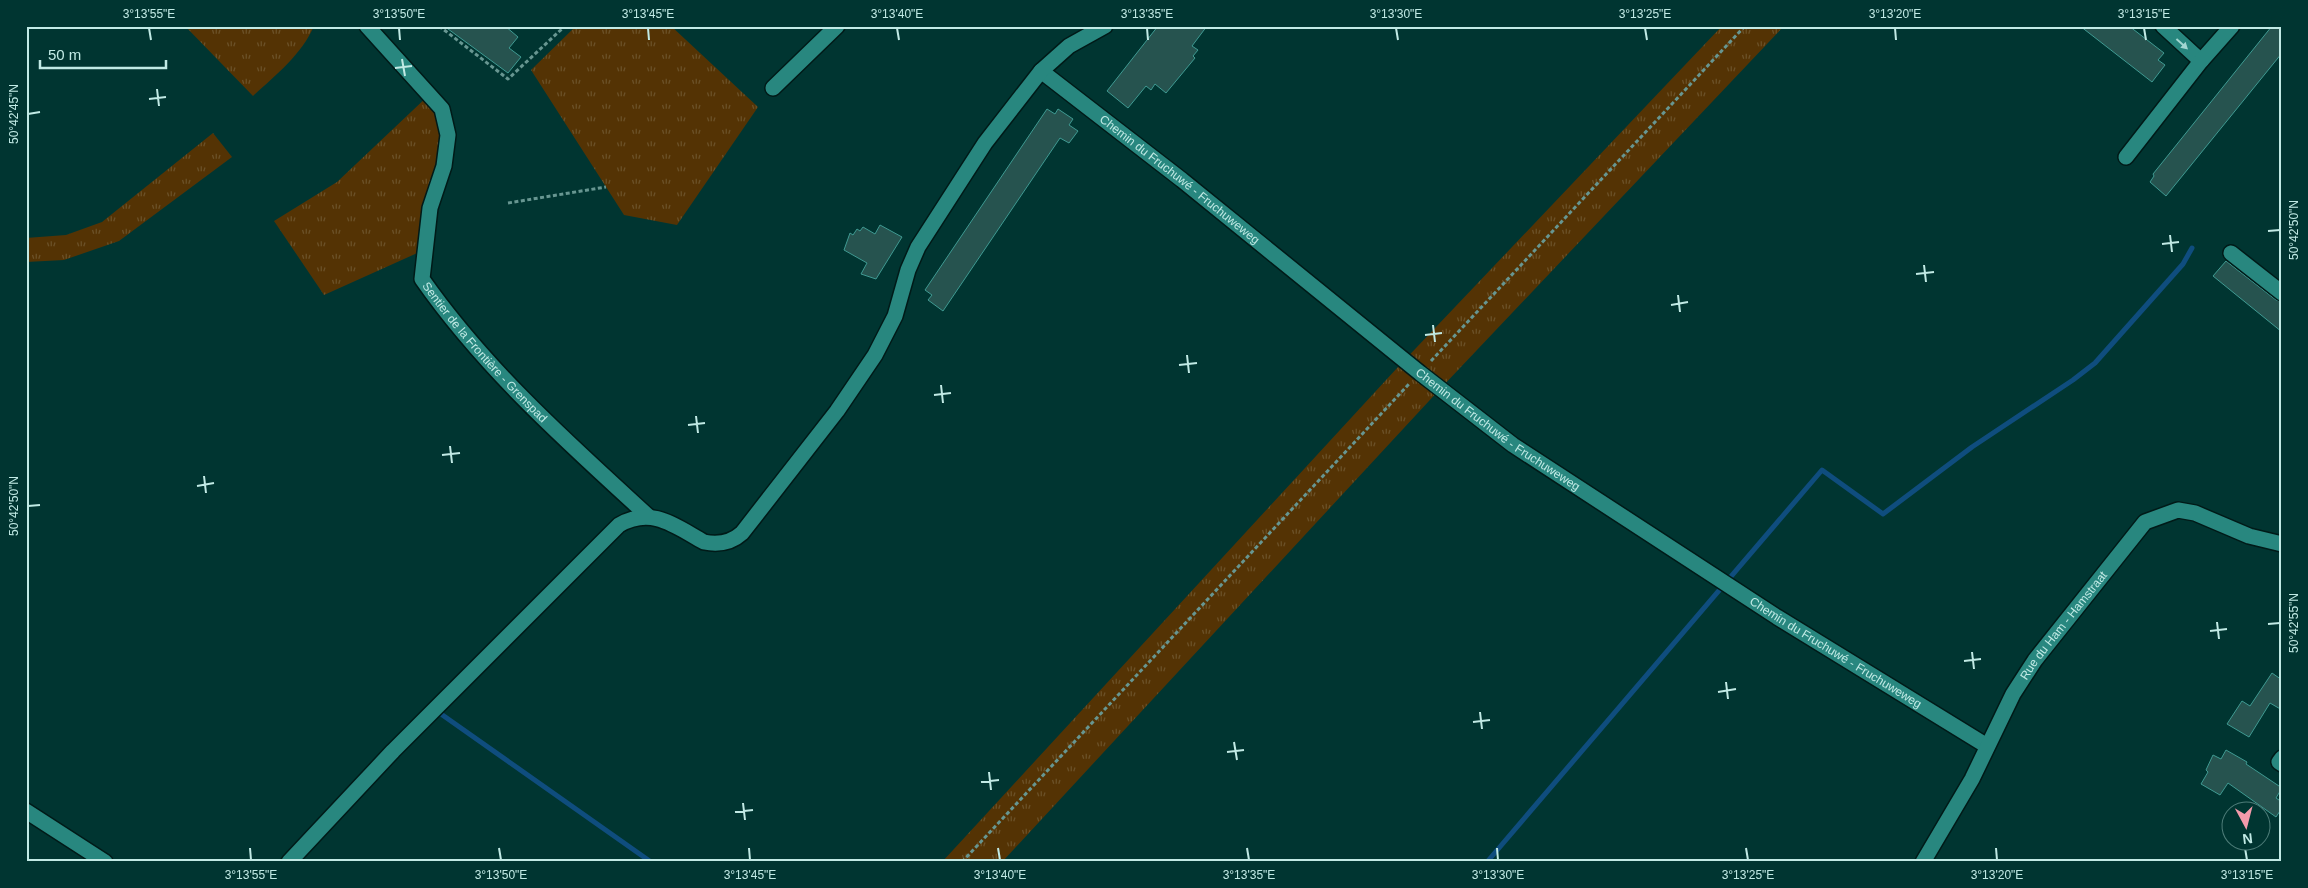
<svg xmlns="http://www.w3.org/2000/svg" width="2308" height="888" viewBox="0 0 2308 888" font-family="Helvetica,sans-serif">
  <defs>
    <pattern id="grass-tufts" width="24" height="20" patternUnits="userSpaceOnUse" patternTransform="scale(1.25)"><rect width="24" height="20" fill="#543304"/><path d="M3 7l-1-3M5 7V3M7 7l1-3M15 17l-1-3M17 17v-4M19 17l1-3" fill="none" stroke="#6b5128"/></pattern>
  </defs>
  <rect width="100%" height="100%" fill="#003531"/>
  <path fill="url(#grass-tufts)" d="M185,26H314C302,54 275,76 253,96Z
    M576,26H671L758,107L677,225L624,215L531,70Z
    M1722,26H1784L1441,388L1002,862H942L1398,367Z
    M430,94L448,135L424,250L324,295L274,221L337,182Z
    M213,133L232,157L119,241L64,260L26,262V238L66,235L102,222Z"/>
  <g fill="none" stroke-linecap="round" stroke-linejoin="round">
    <path stroke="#0f4d7e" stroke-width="5" d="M441,714L651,862
      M1487,862L1822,470L1883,514L1972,447L2073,380L2095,363L2183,264L2192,248"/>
  </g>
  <path fill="#26534f" stroke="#3f9a92" d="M444,26H505L518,37L509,48L521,57L508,73Z
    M1158,26H1207L1192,46L1198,50L1193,56L1195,58L1166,93L1155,84L1151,90L1146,86L1128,108L1107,91Z
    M2080,26H2129L2164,53L2158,60L2165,65L2152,82Z
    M2272,26H2282V53L2166,196L2150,182L2154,176L2153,174Z
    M1047,109L1055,114L1058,109L1073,119L1069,125L1078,131L1069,143L1060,138L943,311L928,300L932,295L925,290Z
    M880,225L902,237L876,279L861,274L867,263L844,250L850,233L853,235L857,229L860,231L863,227L875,234Z
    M2226,261L2276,300L2282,302V332L2213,276Z
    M2272,673L2282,680V710L2270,703L2249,737L2227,724L2242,701L2250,706Z
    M2226,750L2247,762L2246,764L2282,788L2276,798L2282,802V808L2276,817L2228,783L2220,795L2201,784L2208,772L2206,770L2213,755L2221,759Z"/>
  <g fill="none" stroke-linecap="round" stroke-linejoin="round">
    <defs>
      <g id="minor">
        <path id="s1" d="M367,26L442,109L448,135L444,166L430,208L422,279C485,369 567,442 648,516"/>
        <path d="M2163,26L2201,61"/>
        <path id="s2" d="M1041,71L1182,180L1420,373L1513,445L1777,617L1987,746"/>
        <path d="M773,88L837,26"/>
        <path d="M2126,157L2201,61L2232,26"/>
        <path d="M2231,253L2282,293"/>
        <path d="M2282,758L2279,762L2282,764"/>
        <path d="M26,811L105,862"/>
        <path d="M289,862L393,751L619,525C652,506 675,526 704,542C719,545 731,543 742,533L837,411L875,355L895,316L908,270L918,247L985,143L1041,71L1069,46L1105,26"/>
        <path id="s3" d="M1923,862L1972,779L2013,694L2035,660L2145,522L2178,510L2195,513L2249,536L2282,544"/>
      </g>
    </defs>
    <use href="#minor" stroke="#001a18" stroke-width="18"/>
    <path stroke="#679691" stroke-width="3" stroke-dasharray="4 2.5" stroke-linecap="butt" d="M439,26L508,79L565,26
      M508,203L606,187
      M1431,361L1745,26
      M962,862L1409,384"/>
    <use href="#minor" stroke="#28877f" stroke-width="15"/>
  </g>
  <defs><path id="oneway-solid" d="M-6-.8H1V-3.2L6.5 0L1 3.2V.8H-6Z" transform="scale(1.25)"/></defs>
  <use fill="#a2d6d1" href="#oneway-solid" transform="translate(2182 44) rotate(42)"/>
  <path fill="none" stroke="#c1eae5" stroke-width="2" d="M149,28L151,40M399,28L400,40M648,28L649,40M897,28L899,40M1147,28L1148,40M1396,28L1398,40M1645,28L1647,40M1895,28L1896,40M2144,28L2146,40M402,59L405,76M395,68L412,66M157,89L159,106M149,99L166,97M28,114L40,112M2268,231L2280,230M2170,235L2172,252M2162,244L2179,242M1924,265L1926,282M1916,274L1934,272M1678,295L1680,312M1671,305L1688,302M1433,325L1435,342M1425,335L1442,333M1187,355L1189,373M1179,365L1197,363M941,385L943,403M934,395L951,393M696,416L698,433M688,425L705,423M450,446L452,463M442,455L460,453M204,476L206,493M197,486L214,483M28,506L40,505M2217,622L2219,639M2268,624L2280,623M2210,631L2227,629M1972,652L1974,669M1964,661L1981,659M1726,682L1728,699M1718,692L1736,689M1480,712L1482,729M1473,722L1490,720M1234,742L1237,760M1227,752L1244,750M989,772L991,790M981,782L999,780M743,803L745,820M735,812L753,810M250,848L251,860M499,848L501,860M749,848L750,860M998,848L1000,860M1247,848L1249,860M1497,848L1498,860M1746,848L1748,860M1996,848L1997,860M2245,848L2247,860"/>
  <g text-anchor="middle" stroke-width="4" stroke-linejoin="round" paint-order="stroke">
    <g font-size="12" fill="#c1eae5" stroke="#003531">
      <text dy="4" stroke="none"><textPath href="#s2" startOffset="176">Chemin du Fruchuwé - Fruchuweweg</textPath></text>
      <text dy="4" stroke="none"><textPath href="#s1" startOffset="382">Sentier de la Frontière - Grenspad</textPath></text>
      <text dy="4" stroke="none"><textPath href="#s2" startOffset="581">Chemin du Fruchuwé - Fruchuweweg</textPath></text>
      <text dy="4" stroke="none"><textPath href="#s3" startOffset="276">Rue du Ham - Hamstraat</textPath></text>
      <text dy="4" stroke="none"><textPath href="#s2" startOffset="986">Chemin du Fruchuwé - Fruchuweweg</textPath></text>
    </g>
  </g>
  <rect width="2308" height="888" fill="none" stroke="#003531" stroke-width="55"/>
  <g transform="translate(2246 826) rotate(173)"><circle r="24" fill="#003531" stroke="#4d7d79"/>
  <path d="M0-4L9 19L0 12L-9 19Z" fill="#f39aab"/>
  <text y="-8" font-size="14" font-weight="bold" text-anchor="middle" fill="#c1eae5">N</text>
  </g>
  <path d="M40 60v8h126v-8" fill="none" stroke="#c1eae5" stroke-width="2.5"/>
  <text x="48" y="60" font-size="15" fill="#c1eae5" stroke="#003531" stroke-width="4" paint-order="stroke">50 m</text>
  <rect x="28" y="28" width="2252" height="832" fill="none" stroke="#c1eae5" stroke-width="2"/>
  <g font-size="12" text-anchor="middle" fill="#c1eae5">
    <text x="149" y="18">3°13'55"E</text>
    <text x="399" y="18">3°13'50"E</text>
    <text x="648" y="18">3°13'45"E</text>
    <text x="897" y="18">3°13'40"E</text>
    <text x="1147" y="18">3°13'35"E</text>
    <text x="1396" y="18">3°13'30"E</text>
    <text x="1645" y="18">3°13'25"E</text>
    <text x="1895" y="18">3°13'20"E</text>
    <text x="2144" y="18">3°13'15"E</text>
    <text transform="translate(14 114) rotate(-90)" y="4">50°42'45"N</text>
    <text transform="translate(2294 230) rotate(-90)" y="4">50°42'50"N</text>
    <text transform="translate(14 506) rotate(-90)" y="4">50°42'50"N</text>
    <text transform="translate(2294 623) rotate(-90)" y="4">50°42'55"N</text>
    <text x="251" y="879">3°13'55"E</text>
    <text x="501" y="879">3°13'50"E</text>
    <text x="750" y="879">3°13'45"E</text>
    <text x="1000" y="879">3°13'40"E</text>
    <text x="1249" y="879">3°13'35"E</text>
    <text x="1498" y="879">3°13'30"E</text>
    <text x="1748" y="879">3°13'25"E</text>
    <text x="1997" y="879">3°13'20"E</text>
    <text x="2247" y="879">3°13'15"E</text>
  </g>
</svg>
